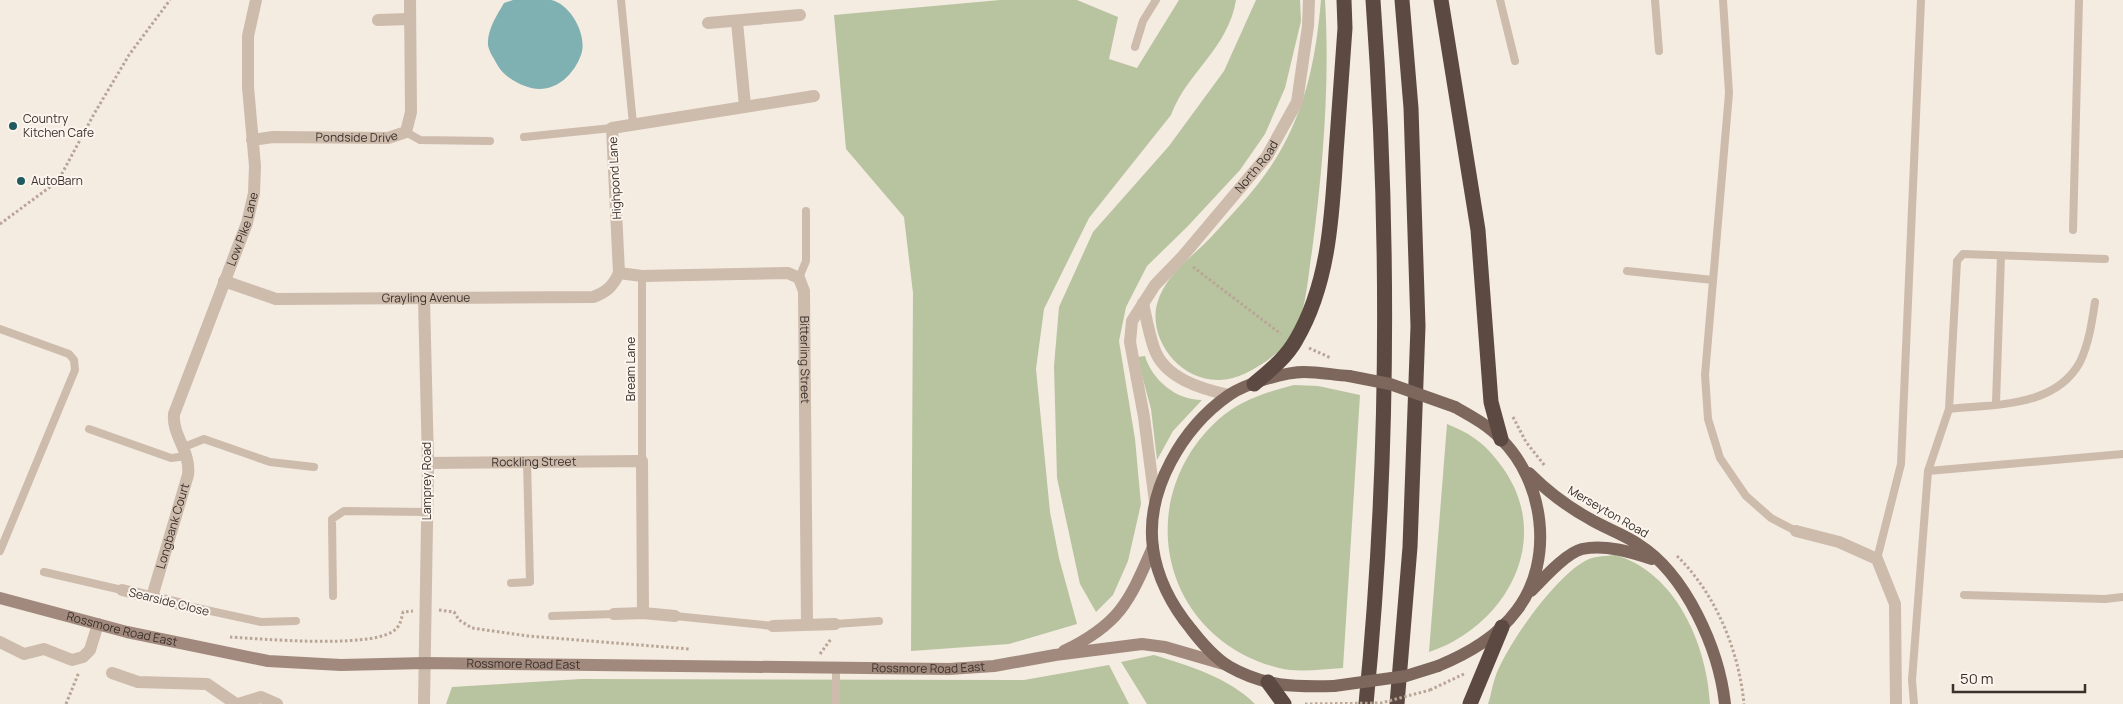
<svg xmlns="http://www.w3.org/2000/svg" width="2123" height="704" viewBox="0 0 2123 704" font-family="Manrope,sans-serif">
  <rect width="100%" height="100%" fill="#f4ebe1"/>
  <path fill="#b8c4a0" d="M1000,0H1077L1118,17L1109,59L1137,68L1179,0H1236C1228,49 1187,72 1171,115L1089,218L1044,309L1036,369L1050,512L1059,558L1077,624L1009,644L911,651L913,293L904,217L846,149L834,15Z
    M1256,0H1300L1301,21L1285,88L1265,134L1240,170L1187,227L1147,266L1126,307L1119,341L1135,439L1141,504L1128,561L1113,595L1096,612L1080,584L1057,478L1054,366L1059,307L1093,232L1169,146L1224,71Z
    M1321,0H1325C1330,83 1323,168 1312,251C1308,275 1307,304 1297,326C1291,339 1280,351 1268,360C1253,370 1237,380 1219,380C1180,381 1148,340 1157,304C1165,274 1194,256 1213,235C1228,218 1244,202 1258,184C1302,128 1315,69 1321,0Z
    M1145,356C1152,380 1176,400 1202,400L1173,431L1157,460L1151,409L1137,357Z
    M1294,385L1318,386L1360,395L1343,668C1322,669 1299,673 1279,668C1161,638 1130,499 1219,419C1240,400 1267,392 1294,385Z
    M1447,424C1456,428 1466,432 1474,438C1486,446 1497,459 1505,471C1553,543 1504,627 1429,652Z
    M1615,555C1676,572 1707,645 1710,704H1488C1491,696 1492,686 1495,678C1505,647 1558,572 1589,559C1597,556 1606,556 1615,555Z
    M1154,655C1189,666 1228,677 1255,704H1147L1121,662Z
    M1109,665L1129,704H446L452,687L581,679L1024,680Z"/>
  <path fill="#7fb0b2" d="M513,0C525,0 539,0 551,0C571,4 588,36 581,55C572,79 550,96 525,86C516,83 503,75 498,66C495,60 489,52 488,45C487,30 497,15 504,3Z"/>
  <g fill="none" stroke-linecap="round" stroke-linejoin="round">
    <path stroke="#b9a596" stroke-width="3" stroke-dasharray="2.5 2.5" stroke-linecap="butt" d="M0,224L58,181L94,114L129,55L170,0
      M1193,267L1281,334
      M1309,348L1331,358
      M1513,417L1526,442L1545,466
      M1677,556C1716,594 1739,651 1744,704
      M439,610L454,612L459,620L472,628L528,636L690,649
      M230,637C264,639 365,648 392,632C400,627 401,621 403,612L413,611
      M820,654L831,639
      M1430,690L1466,673
      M66,704L79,672"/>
    <path stroke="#cdbbac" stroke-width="8" d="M621,0L633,124
      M1500,0L1515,61
      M1655,0L1659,51
      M1723,0L1729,93L1705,375L1708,419L1720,458L1746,496L1771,518L1796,531
      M1135,47L1143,21L1156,0
      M406,132L420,140L490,141
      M524,137L612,128
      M2073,230L2079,0
      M1627,271L1713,280
      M799,278L806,261V211
      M0,329L69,354L74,360L75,370L0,551
      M1996,403L2001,256
      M1949,409C1994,404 2055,408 2080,362C2089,343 2092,322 2095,302
      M89,429L171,458L187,456
      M184,447L204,439L270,462L314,467
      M642,461V276
      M1928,471L2123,454
      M1877,559L1901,464L1921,0
      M44,572L122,590
      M511,583L530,582L527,461
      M1964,595L2105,599L2123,597
      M333,596L332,519L344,511L427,512
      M183,605L261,622L296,621
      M552,616L614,614
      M675,616L773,626
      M835,624L879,621
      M836,704V668
      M1914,704L1912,680L1928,471L1949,409L1957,261L1963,254L2105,259"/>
    <g stroke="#cdbbac" stroke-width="12">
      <path d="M378,20L409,19"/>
      <path d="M737,22L745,106"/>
      <path d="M708,23L800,15"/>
      <path id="s1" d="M252,140L273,137L388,138L406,132L411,112L410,0"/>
      <path id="s2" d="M619,273L642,276L788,273L799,278L804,291L807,624"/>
      <path id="s3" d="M224,281L276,299L593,297C607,292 613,286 619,273L612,128L814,96"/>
      <path d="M424,299L428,463L424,704"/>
      <path id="s4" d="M428,463L642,461L643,613"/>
      <path d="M1796,531L1839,542L1877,559L1895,604L1896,704"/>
      <path d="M122,590L183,605"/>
      <path id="s5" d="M152,597L188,475C191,451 172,436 174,414L247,223L254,193L255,166L248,87V36L256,0"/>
      <path d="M614,614L643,613L675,616"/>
      <path d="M773,626L835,624"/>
      <path d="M0,642L24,654L44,649L72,660L83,657L90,650L98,624"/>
      <path d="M112,673L138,682L207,684L236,704"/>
      <path d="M238,704L261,697L277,704"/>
    </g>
    <g stroke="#cdbbac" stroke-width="12">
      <path d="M1143,303C1146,317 1149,334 1154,348C1164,378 1201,389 1229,395"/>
      <path id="s6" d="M1155,502L1144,417L1130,342L1132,321L1155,285L1182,257L1267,156L1297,102L1308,26L1309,0"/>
    </g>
    <g stroke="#a18a7d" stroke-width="12">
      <path id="s7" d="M0,598L127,632L268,661L341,665L425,663L949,669L994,666L1055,655L1142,644L1165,647L1227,665"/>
      <path d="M1064,651C1120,624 1129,602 1153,547"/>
    </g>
    <path stroke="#7d675c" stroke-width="12" d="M1529,473C1547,491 1568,507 1590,519C1605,528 1623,534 1638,544C1686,574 1719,649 1725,704
      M1531,591C1543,579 1566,553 1582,549C1605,544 1631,552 1652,559
      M1438,666C1469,653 1497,637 1517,610C1555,560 1544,481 1501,439C1488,425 1471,416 1455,407
      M1334,686C1293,687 1265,687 1228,666C1214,657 1201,642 1191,629C1172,606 1157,577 1153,548C1145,490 1183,427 1229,395C1245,384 1284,372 1304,372C1319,372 1334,375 1349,376"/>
    <path stroke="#5c4a42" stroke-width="15" d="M1441,0L1478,230L1491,402L1501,439
      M1254,384C1269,371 1286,358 1296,340C1329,284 1332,216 1336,153C1339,111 1342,70 1345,28L1344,0
      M1268,682L1284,704
      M1366,704C1389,469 1390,235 1373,0
      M1397,704L1410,547L1418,326L1411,108L1402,0
      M1470,704L1502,627"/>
    <path stroke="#b9a596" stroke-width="3" stroke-dasharray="2.5 2.5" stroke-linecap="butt" d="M1305,704L1381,703L1430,690"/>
    <path stroke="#7d675c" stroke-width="12" d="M1349,376L1390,384L1455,407
      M1334,686L1406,676L1438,666"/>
  </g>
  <g fill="#1f5a5e" stroke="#fbf5ee" stroke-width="2">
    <circle cx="13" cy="126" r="5"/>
    <circle cx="21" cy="181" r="5"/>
  </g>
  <g text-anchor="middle" stroke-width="4" stroke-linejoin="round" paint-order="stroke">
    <g font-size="12" fill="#3b302b" stroke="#fbf5ee" text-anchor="start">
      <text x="23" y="123">Country<tspan x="23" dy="14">Kitchen Cafe</tspan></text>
      <text x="31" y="185">AutoBarn</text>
    </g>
    <g font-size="12" fill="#3b302b" stroke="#fbf5ee">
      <text dy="4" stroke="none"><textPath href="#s1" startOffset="105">Pondside Drive</textPath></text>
      <text dy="4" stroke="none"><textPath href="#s6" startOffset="382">North Road</textPath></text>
      <text transform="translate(615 178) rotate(-93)" y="4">Highpond Lane</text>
      <text dy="4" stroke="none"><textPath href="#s5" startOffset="388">Low Pike Lane</textPath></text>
      <text dy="4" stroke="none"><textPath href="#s3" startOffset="205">Grayling Avenue</textPath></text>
      <text dy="4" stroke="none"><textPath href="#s2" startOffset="264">Bitterling Street</textPath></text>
      <text transform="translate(631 369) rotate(-90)" y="4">Bream Lane</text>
      <text dy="4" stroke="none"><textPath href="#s4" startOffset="106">Rockling Street</textPath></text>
      <text transform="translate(427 481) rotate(-90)" y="4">Lamprey Road</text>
      <text transform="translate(1608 512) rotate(30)" y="4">Merseyton Road</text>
      <text dy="4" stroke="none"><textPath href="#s5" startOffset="74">Longbank Court</textPath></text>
      <text transform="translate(169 602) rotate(14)" y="4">Searside Close</text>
      <text dy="4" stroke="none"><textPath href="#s7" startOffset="126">Rossmore Road East</textPath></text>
      <text dy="4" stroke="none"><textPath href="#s7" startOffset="531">Rossmore Road East</textPath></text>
      <text dy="4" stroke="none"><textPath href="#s7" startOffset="936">Rossmore Road East</textPath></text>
    </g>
  </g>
  <path d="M1953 684v8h132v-8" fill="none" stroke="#3b302b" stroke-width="2.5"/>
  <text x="1960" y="684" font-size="15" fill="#3b302b" stroke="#fbf5ee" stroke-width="4" paint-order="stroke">50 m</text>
</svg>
